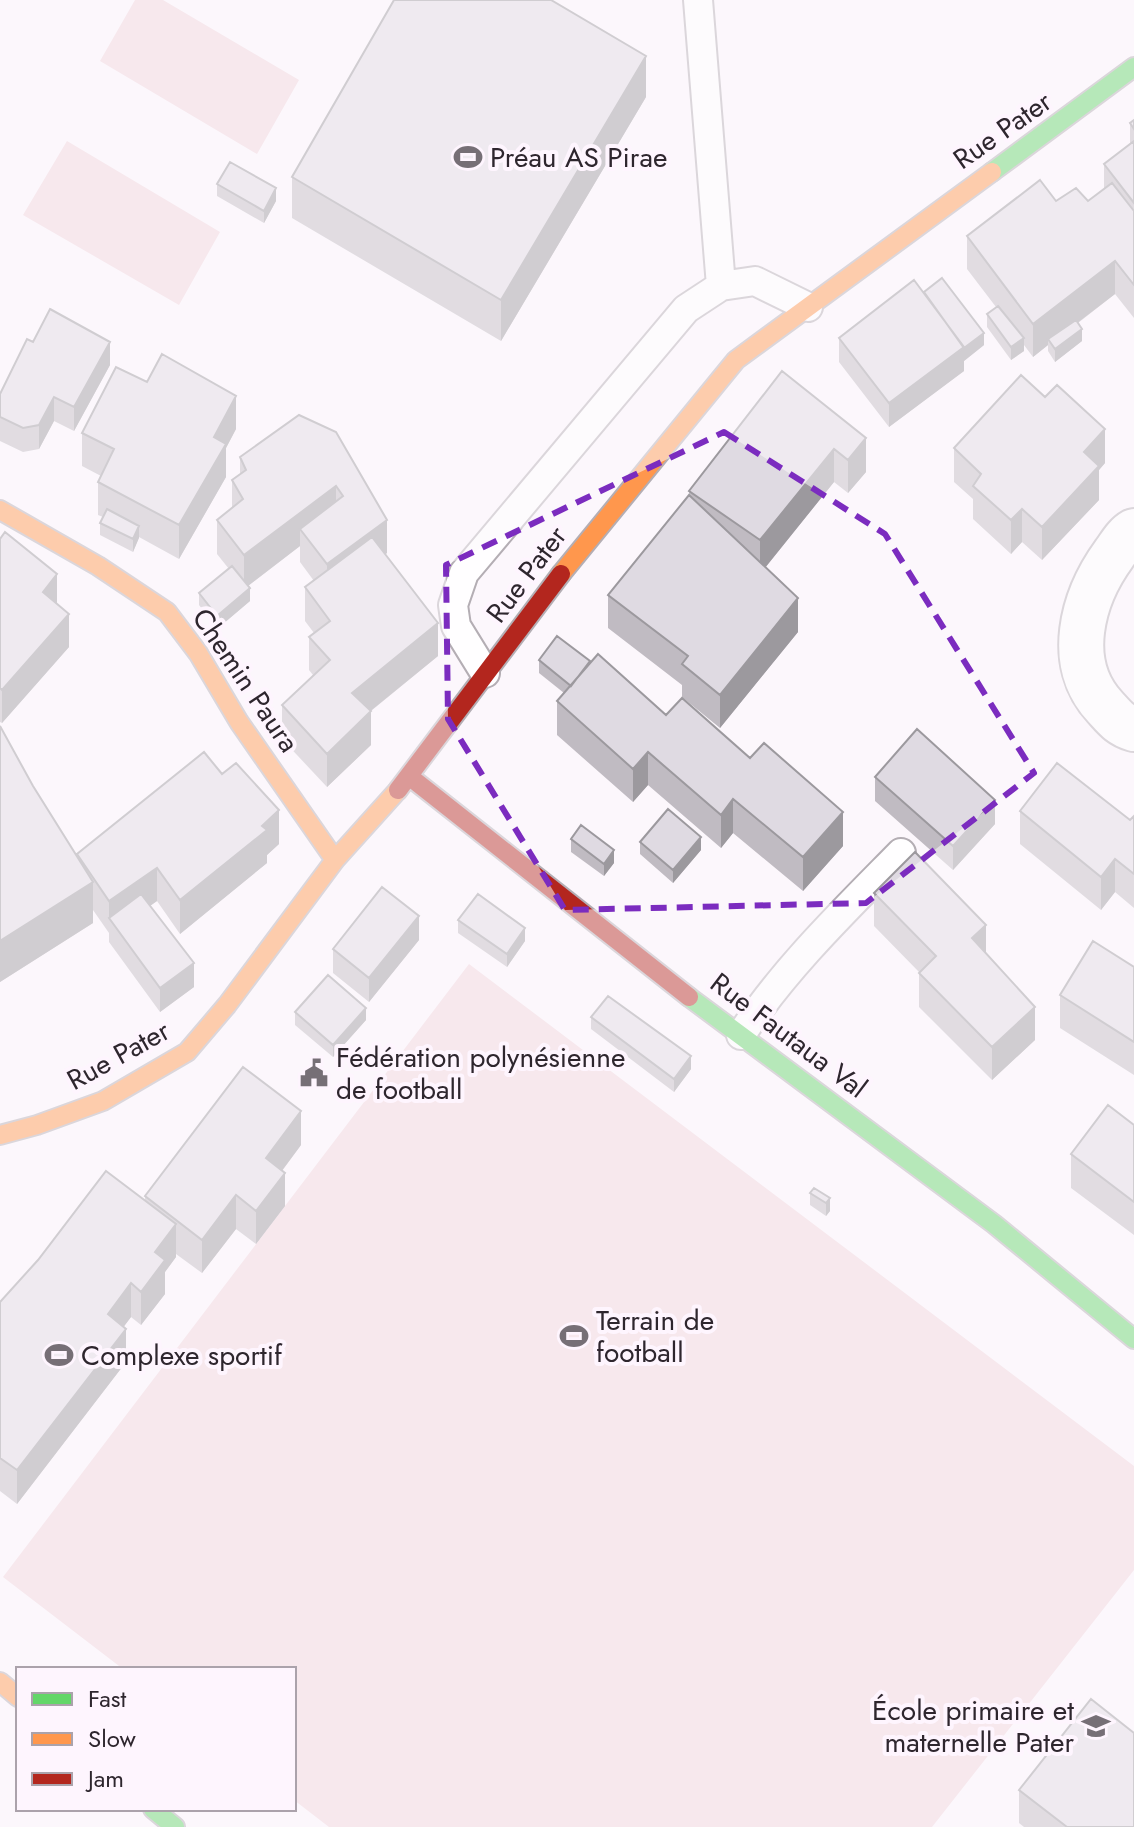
<svg xmlns="http://www.w3.org/2000/svg" width="1134" height="1827" viewBox="0 0 1134 1827" font-family="Jost,sans-serif">
  <rect width="100%" height="100%" fill="#fcf7fc"/>
  <path fill="#f1d4dc" d="M135,0H163L299,80L257,154L100,61Z
    M67,141L220,232L179,305L23,215Z
    M469,964L1134,1466V1570L932,1827H329L294,1800V1669H123L3,1577Z"/>
  <g fill="none" stroke-linecap="round" stroke-linejoin="round">
    <defs>
      <path id="lane" d="M698,0L721,286
        M485,673L456,626L453,605L464,573L686,309L721,286L755,281L808,307
        M741,1035C784,969 846,909 901,853"/>
      <path id="street" d="M1134,531C1125,536 1120,546 1114,554C1082,598 1064,663 1105,707C1115,718 1120,725 1134,729"/>
      <path id="fast" d="M992,172L1134,67
        M689,997L994,1224L1134,1339
        M153,1809L175,1827"/>
      <path id="slow" d="M0,510L98,566L167,612L198,653L239,722L335,860
        M561,574L736,360L992,172
        M0,1135L37,1125L103,1101L187,1052L227,1005L335,860L398,790
        M0,1682L18,1697"/>
      <path id="jam" d="M410,777L689,997
        M398,790L561,574"/>
    </defs>
    <use href="#lane" stroke="#b4aeb4" stroke-width="32"/>
    <use href="#street" stroke="#b4aeb4" stroke-width="48"/>
    <use href="#fast" stroke="#b4aeb4" stroke-width="22"/>
    <use href="#slow" stroke="#b4aeb4" stroke-width="22"/>
    <use href="#jam" stroke="#b4aeb4" stroke-width="22"/>
    <use href="#lane" stroke="#fffeff" stroke-width="28"/>
    <use href="#street" stroke="#fffeff" stroke-width="44"/>
    <use href="#fast" stroke="#63d668" stroke-width="18"/>
    <use href="#slow" stroke="#ff974d" stroke-width="18"/>
    <use href="#jam" stroke="#b3261e" stroke-width="18"/>
  </g>
  <path fill="#c0bbc2" d="M646,97L501,341L292,218V177Z
    M1134,120V318L1115,294L1078,323L1082,341L1055,362L1048,351V345L1033,357L1024,345V351L1011,360L987,327V314L996,307L967,269V236L1056,201H1088L1104,189V164L1130,145V123Z
    M217,184L276,201L264,223L217,196Z
    M924,292L984,345L964,361V371L889,427L839,362V338Z
    M33,342L110,365L74,431L54,421L39,449L23,452L0,441V394Z
    M782,371L866,472L848,493L834,482L765,568L798,632L720,728L682,697V685L608,628V595L689,496V491Z
    M1045,397L1105,463L1099,470V500L1042,560L1022,542L1011,554L973,519V499L954,482V448Z
    M299,415L387,553L385,554L438,656L371,711V745L327,787L282,739V705L313,675L309,670V637L314,633L305,621V587L314,581L300,562V546L248,586L250,601L217,629L199,605V593L229,569L217,554V520L232,509V480L240,474V457Z
    M236,429L226,448V477L179,559L139,537L133,552L100,535V523L103,517L98,515V482L101,476L82,466V433Z
    M0,539L57,604L69,647L2,723L0,722Z
    M539,660L590,661L843,846L803,891L733,833L721,848L648,785L633,802L557,735V701L564,693L539,673Z
    M0,726L33,786L77,857V854L279,844L267,855V863L180,934L157,901L150,906L194,987L160,1012L109,942V933L93,910V923L0,982Z
    M875,777L995,824L953,870L875,801Z
    M1020,811L1130,820L1134,816V908L1115,892L1101,910L1020,844Z
    M571,839L614,863L604,876L571,852Z
    M640,842L701,850L673,883L640,854Z
    M874,893L986,954L1035,1040L992,1080L919,1007V972L874,926Z
    M458,920L525,941L507,967L458,933Z
    M419,940L369,1002L333,973V949Z
    M1134,967V1075L1060,1028V995Z
    M295,1012L366,1020L333,1057L295,1025Z
    M591,1017L691,1069L674,1092L591,1029Z
    M1134,1125V1235L1071,1188V1154Z
    M301,1145L282,1171L285,1206L256,1244L236,1229L202,1273L176,1254V1257L165,1272V1294L141,1325L131,1317L123,1327L126,1362L17,1504L0,1491V1302L145,1200V1196Z
    M810,1193L830,1198V1211L826,1216L810,1205Z
    M1019,1790L1134,1827H1024L1019,1823Z"/>
  <path fill="#9c999e" d="M646,56V97L501,341V300Z
    M276,188V201L264,223V211Z
    M1115,261V294L1051,343L1048,339V345L1033,357V324Z
    M1082,329V341L1055,362V349Z
    M984,333V345L964,361V371L889,427V403Z
    M1024,338V351L1011,360V347Z
    M110,342V365L74,431V407Z
    M236,396V429L226,448V477L179,559V525L214,437Z
    M54,397V421L39,449V425Z
    M1105,429V463L1099,470V500L1042,560V527L1084,452Z
    M866,438V472L848,493V460Z
    M834,449V482L760,574V540Z
    M336,486V519L300,529V546L244,589V555Z
    M1022,509V542L1011,554V520Z
    M387,520V553L327,598V564Z
    M139,526V538L133,552V539Z
    M57,574V607L43,592Z
    M250,588V601L217,629V616Z
    M798,598V632L720,728V695Z
    M69,614V647L2,723V690Z
    M438,623V656L352,726V693Z
    M371,711V745L327,787V754Z
    M648,752V785L633,802V769Z
    M733,799V833L721,848V815Z
    M995,800V824L953,870V846Z
    M279,810V844L267,855V863L180,934V900Z
    M843,812V846L803,891V857Z
    M701,837V850L673,883V870Z
    M614,850V863L604,876V864Z
    M1115,859V892L1101,910V877Z
    M157,868V901L117,929L109,919V901Z
    M93,882V923L0,982V941Z
    M419,916V940L369,1002V978Z
    M986,925V958L972,938Z
    M525,928V941L507,967V954Z
    M194,963V987L160,1012V988Z
    M1035,1007V1040L992,1080V1047Z
    M366,1008V1020L333,1057V1045Z
    M691,1056V1069L674,1092V1079Z
    M301,1111V1145L266,1192V1158Z
    M285,1173V1206L256,1244V1211Z
    M236,1195V1229L202,1273V1240Z
    M830,1198V1211L826,1216V1203Z
    M176,1224V1257L165,1272V1294L141,1325V1292L155,1252Z
    M131,1283V1317L108,1348V1314Z
    M126,1329V1362L17,1504V1470Z"/>
  <path fill="#dfdae2" stroke="#9c999e" stroke-width="2" d="M394,0H551L646,56L501,300L292,177Z
    M1134,120V129L1130,123Z
    M1134,141V203L1104,164Z
    M230,162L276,188L264,211L217,184Z
    M1040,180L1056,201L1076,188L1088,201L1112,183L1134,211V285L1115,261L1033,324L967,236Z
    M942,278L984,333L964,348L924,292Z
    M914,280L964,347L889,403L839,338Z
    M998,306L1024,338L1011,347L987,314Z
    M50,309L110,342L74,407L54,397L39,425L23,428L0,417V394L27,339L33,342Z
    M1076,320L1082,329L1055,349L1048,339Z
    M162,354L236,396L214,437L226,444L179,525L98,482L114,449L82,433L116,367L147,382Z
    M782,371L866,438L848,460L834,449L760,540L689,491Z
    M1021,375L1045,397L1057,385L1105,429L1084,452L1099,466L1042,527L1022,509L1011,520L973,486L981,474L954,448Z
    M299,415L336,432L387,520L327,564L300,529L343,496L336,486L244,555L217,520L243,499L232,480L246,470L240,457Z
    M689,495L798,598L720,695L682,664L688,656L608,595Z
    M107,509L139,526L133,539L100,523Z
    M5,532L57,574L43,592L69,614L2,690L0,688V539Z
    M372,537L438,623L352,693L371,711L327,754L282,705L330,660L309,637L330,621L305,587Z
    M232,566L250,588L217,616L199,593Z
    M557,636L590,661L571,686L539,660Z
    M598,654L666,715L682,698L750,758L764,743L843,812L803,857L733,799L721,815L648,752L633,769L557,701Z
    M0,726L33,786L93,882L0,941Z
    M917,729L995,800L953,846L875,777Z
    M204,752L222,774L236,763L279,810L262,826L267,830L180,900L157,868L109,901L77,854Z
    M1057,763L1130,820L1134,816V874L1115,859L1101,877L1020,811Z
    M668,809L701,837L673,870L640,842Z
    M581,825L614,850L604,864L571,839Z
    M915,852L986,925L972,938L1035,1007L992,1047L919,973L936,956L874,893Z
    M382,887L419,916L369,978L333,949Z
    M141,894L194,963L160,988L109,918Z
    M478,894L525,928L507,954L458,920Z
    M1093,941L1134,967V1042L1060,995Z
    M328,975L366,1008L333,1045L295,1012Z
    M608,996L691,1056L674,1079L591,1017Z
    M243,1067L301,1111L266,1158L285,1173L256,1211L236,1195L202,1240L145,1196Z
    M1108,1105L1134,1125V1202L1071,1154Z
    M106,1171L176,1224L155,1252L165,1260L141,1292L131,1283L108,1314L126,1329L17,1470L0,1458V1302L38,1260Z
    M814,1188L830,1198L826,1203L810,1193Z
    M1091,1699L1134,1733V1827H1067L1019,1790Z"/>
  <path d="M0 0H1134V1827H0ZM724,432L885,534L1034,773L866,903L565,910L448,719L446,565Z" fill="#fcf7fc" fill-opacity=".55" fill-rule="evenodd"/>
  <path fill="none" stroke="#7b2cbf" stroke-width="6" stroke-dasharray="16 10" stroke-linejoin="round" d="M724,432L885,534L1034,773L866,903L565,910L448,719L446,565Z"/>
  <defs>
    <symbol id="stadium-bare" viewBox="-9 -9 18 18"><path d="M0-5a6.5 5 0 1 0 0 10a6.5 5 0 1 0 0-10ZM-3.5-1.8h7v3.6h-7Z" fill="#766f76" stroke="#fef5fe" stroke-width="2.5" paint-order="stroke"/></symbol>
    <symbol id="civic-bare" viewBox="-9 -9 18 18"><path d="M-.6-6.5H3V-4.5H.6V-3L4-1V1h2V6H-6V1h2V-1L-.6-3ZM-1.2 2.5V6h2.4V2.5Z" fill="#766f76" stroke="#fef5fe" stroke-width="2.5" paint-order="stroke"/></symbol>
    <symbol id="school-bare" viewBox="-9 -9 18 18"><path d="M0-5L7-2L0 1L-7-2ZM-4 1L0 2.5L4 1V4Q0 6-4 4Z" fill="#766f76" stroke="#fef5fe" stroke-width="2.5" paint-order="stroke"/></symbol>
  </defs>
  <g fill-rule="evenodd">
    <use href="#stadium-bare" x="448" y="137" width="40" height="40"/>
    <use href="#civic-bare" x="294" y="1053" width="40" height="40"/>
    <use href="#stadium-bare" x="554" y="1316" width="40" height="40"/>
    <use href="#stadium-bare" x="39" y="1335" width="40" height="40"/>
    <use href="#school-bare" x="1076" y="1706" width="40" height="40"/>
  </g>
  <g text-anchor="middle" stroke-width="8" stroke-linejoin="round" paint-order="stroke">
    <g font-size="28" fill="#2e262e" stroke="#fef5fe">
      <text transform="translate(1002 130) rotate(-35)" y="10">Rue Pater</text>
      <text transform="translate(526 574) rotate(-53)" y="10">Rue Pater</text>
      <text transform="translate(246 680) rotate(56)" y="10">Chemin Paura</text>
      <text transform="translate(789 1035) rotate(37)" y="10">Rue Fautaua Val</text>
      <text transform="translate(118 1055) rotate(-29)" y="10">Rue Pater</text>
    </g>
    <g font-size="28" fill="#2e262e" stroke="#fef5fe" text-anchor="start">
      <text x="490" y="167">Préau AS Pirae</text>
      <text x="336" y="1067">Fédération polynésienne<tspan x="336" dy="32">de football</tspan></text>
      <text x="596" y="1330">Terrain de<tspan x="596" dy="32">football</tspan></text>
      <text x="81" y="1365">Complexe sportif</text>
      <text x="1074" y="1720" text-anchor="end">École primaire et<tspan x="1074" dy="32">maternelle Pater</tspan></text>
    </g>
  </g>
  <rect x="16" y="1667" width="280" height="144" fill="#fef5fe" stroke="#aba2ab" stroke-width="2"/>
  <rect x="32" y="1693" width="40" height="12" fill="#63d668" stroke="#aba2ab" stroke-width="2"/>
  <text x="88" y="1707" font-size="24" fill="#2e262e">Fast</text>
  <rect x="32" y="1733" width="40" height="12" fill="#ff974d" stroke="#aba2ab" stroke-width="2"/>
  <text x="88" y="1747" font-size="24" fill="#2e262e">Slow</text>
  <rect x="32" y="1773" width="40" height="12" fill="#b3261e" stroke="#aba2ab" stroke-width="2"/>
  <text x="88" y="1787" font-size="24" fill="#2e262e">Jam</text>
</svg>
